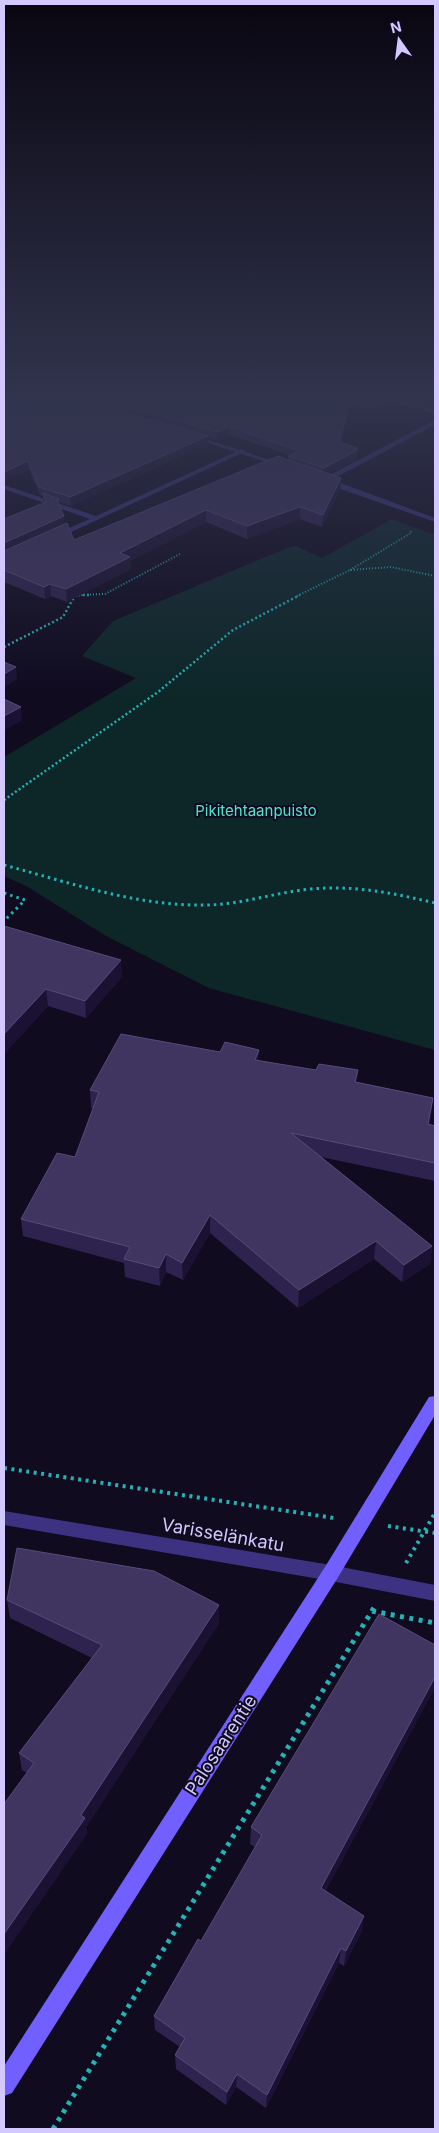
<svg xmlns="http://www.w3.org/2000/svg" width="439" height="2133" viewBox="0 0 439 2133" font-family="Inter,sans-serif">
  <rect width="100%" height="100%" fill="#100b1f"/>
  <path fill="#0d2729" d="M392,519L435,535V1050L209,988L106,936L28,887L4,876V757L136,678L82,656L113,621L287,548L296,546L322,558Z"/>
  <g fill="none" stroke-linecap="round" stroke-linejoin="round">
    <path stroke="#25b2b6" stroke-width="2" stroke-dasharray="1 2" stroke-linecap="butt" d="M350,570L411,533V530
      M78,595L105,594L180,554
      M297,596L350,570L391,567L435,576"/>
    <path stroke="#25b2b6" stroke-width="2.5" stroke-dasharray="2 2.5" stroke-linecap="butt" d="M78,595H89
      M4,647L63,617L74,597
      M4,800L158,692L233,630L300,595"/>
    <path stroke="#25b2b6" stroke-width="3" stroke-dasharray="2.5 4" stroke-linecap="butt" d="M4,865C71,883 139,907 209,905C243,904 277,892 311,889C354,885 393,893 435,903
      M4,893L25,900L4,921"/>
    <path stroke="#25b2b6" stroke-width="4" stroke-dasharray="3 4.5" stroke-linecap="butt" d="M4,1468L334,1518
      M388,1526L435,1533
      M406,1563L435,1513"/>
    <path stroke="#25b2b6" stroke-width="5" stroke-dasharray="4 5.5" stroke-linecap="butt" d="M372,1611L435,1623
      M53,2129L375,1606"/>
    <path fill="#3c3281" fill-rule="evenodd" d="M374,397H384L435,410V414Z
      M435,420V425L327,482L320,480Z
      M242,449L245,451L244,452L56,539L52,537L53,535L90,519L4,489V485L96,516Z"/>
    <path fill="#3c3281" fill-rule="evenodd" d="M189,435H193L288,466L282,467L189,437Z
      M321,478H327L435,518V522L321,482Z
      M4,1511L331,1565L435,1585V1601L331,1581L4,1525Z"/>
    <path fill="#725fff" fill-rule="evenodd" d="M435,1396V1415L337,1579L12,2093L4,2096V2066L325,1567L429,1397Z"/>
  </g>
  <path fill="#2e224e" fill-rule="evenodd" d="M4,397H385L384,402L379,411H370L351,406L341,443L357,456L356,459L328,474L340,490L322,527L300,519L247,539L206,522L130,561L131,569L67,602L51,596L45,599L4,582V519L44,503L43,496L40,495L29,470L4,480ZM229,435L289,455L288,460L74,540L65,524L60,506L59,502L71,506L208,444V437L217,440Z
    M4,926L122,977L86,1018L48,1006L4,1054Z
    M259,1050L258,1061L433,1098L429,1125L435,1126V1181L321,1157L432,1246L430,1264L402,1282L374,1259L298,1308L210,1233L183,1280L166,1272L160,1286L125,1277L124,1263L23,1236L21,1219L75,1157L93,1108H91L90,1090L220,1052Z
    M7,1600L219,1623L86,1827L87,1834L27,1773L22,1770L19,1753L92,1658L10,1618Z
    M379,1614L326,1892L362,1931L344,1966L339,1963L266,2108L236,2087L226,2105L176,2069L175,2055L180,2047L155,2030L154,2016L201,1941L255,1847L250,1844L251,1827Z"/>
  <path fill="#1b1233" d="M383,397H385L384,402L379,411L380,404Z
    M351,399V406L339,450V442Z
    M229,427V435L217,440V432Z
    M208,436V444L71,506L70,497Z
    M358,448L357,456L356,459L323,476L324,468Z
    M28,461L29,470L4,480V472Z
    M341,478L340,490L322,527L323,515Z
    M300,507V519L247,539V526Z
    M206,510V522L130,561L131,569L67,602L66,589L120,553Z
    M64,516L65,528L4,556V543Z
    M50,584L51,596L45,599L44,587Z
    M16,667L17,680L4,687V674Z
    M21,707L22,721L4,730V716Z
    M121,960L122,977L86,1018L85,1001Z
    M46,989L48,1006L4,1054V1034Z
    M259,1050L258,1067L255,1060Z
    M358,1070L357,1088L355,1082Z
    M433,1098L431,1115L426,1142L428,1124Z
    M210,1215V1233L183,1280L182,1263Z
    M376,1241L374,1259L298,1308L299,1290Z
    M432,1246L430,1264L402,1282L404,1265Z
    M166,1254V1272L160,1286L159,1268Z
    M219,1605V1623L86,1827L87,1834L4,1955V1934L81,1815Z
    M435,1677V1688L319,1904L321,1888Z
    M364,1916L362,1931L344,1966L346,1951Z
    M341,1948L339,1963L266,2108L267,2095Z
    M237,2074L236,2087L226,2105L227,2092Z"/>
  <path fill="#403461" stroke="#574b7a" d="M4,397H72L208,436L70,497L39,487L28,461L4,472Z
    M94,397H383L380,404H371L351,399L339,442L358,448L356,451L324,468L288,456L299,451L229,427L217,432Z
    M278,456L341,478L323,515L300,507L247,526L206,510L120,553L130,557L66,589L50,584L44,587L4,570V551L67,523L74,540Z
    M43,493L59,499L57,500L64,516L4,543V519L46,502Z
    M4,662L16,667L4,674Z
    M4,699L21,707L4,716Z
    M4,926L121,960L85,1001L46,989L4,1034Z
    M121,1034L220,1052L225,1042L259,1050L255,1060L316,1070L319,1064L358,1070L355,1082L433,1098L428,1124L435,1126V1163L291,1133L432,1246L404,1265L376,1241L299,1290L210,1215L182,1263L166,1254L159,1268L124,1259L130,1247L21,1219L57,1153L75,1157L99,1092L90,1090Z
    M17,1548L154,1571L219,1605L81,1815L85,1818L4,1934V1804L34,1763L19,1753L102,1645L7,1600Z
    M379,1614L435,1645V1677L321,1888L364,1916L346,1951L341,1948L267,2095L237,2074L227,2092L175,2055L185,2038L154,2016L198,1939L201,1941L262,1835L251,1827Z"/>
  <linearGradient id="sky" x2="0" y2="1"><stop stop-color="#090611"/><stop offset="0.57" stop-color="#31344d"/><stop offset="1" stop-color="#31344d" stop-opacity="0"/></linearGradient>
  <rect width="439" height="695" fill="url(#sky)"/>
  <g text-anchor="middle" stroke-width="4" stroke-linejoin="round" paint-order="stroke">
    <g font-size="15" fill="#4de6cd" stroke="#100b1f">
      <text x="256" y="816">Pikitehtaanpuisto</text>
    </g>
    <g font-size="18" fill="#d3c8ff" stroke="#100b1f">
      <text transform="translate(223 1535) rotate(10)" y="6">Varisselänkatu</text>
      <text transform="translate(221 1745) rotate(-57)" y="6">Palosaarentie</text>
    </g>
  </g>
  <rect width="439" height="2133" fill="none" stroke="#d3c8ff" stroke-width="10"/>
  <g transform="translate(399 40) rotate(346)" stroke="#100b1f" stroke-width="4" paint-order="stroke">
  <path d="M0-4L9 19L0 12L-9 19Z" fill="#d3c8ff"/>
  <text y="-8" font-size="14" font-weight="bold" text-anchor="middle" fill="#d3c8ff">N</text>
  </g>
</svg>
